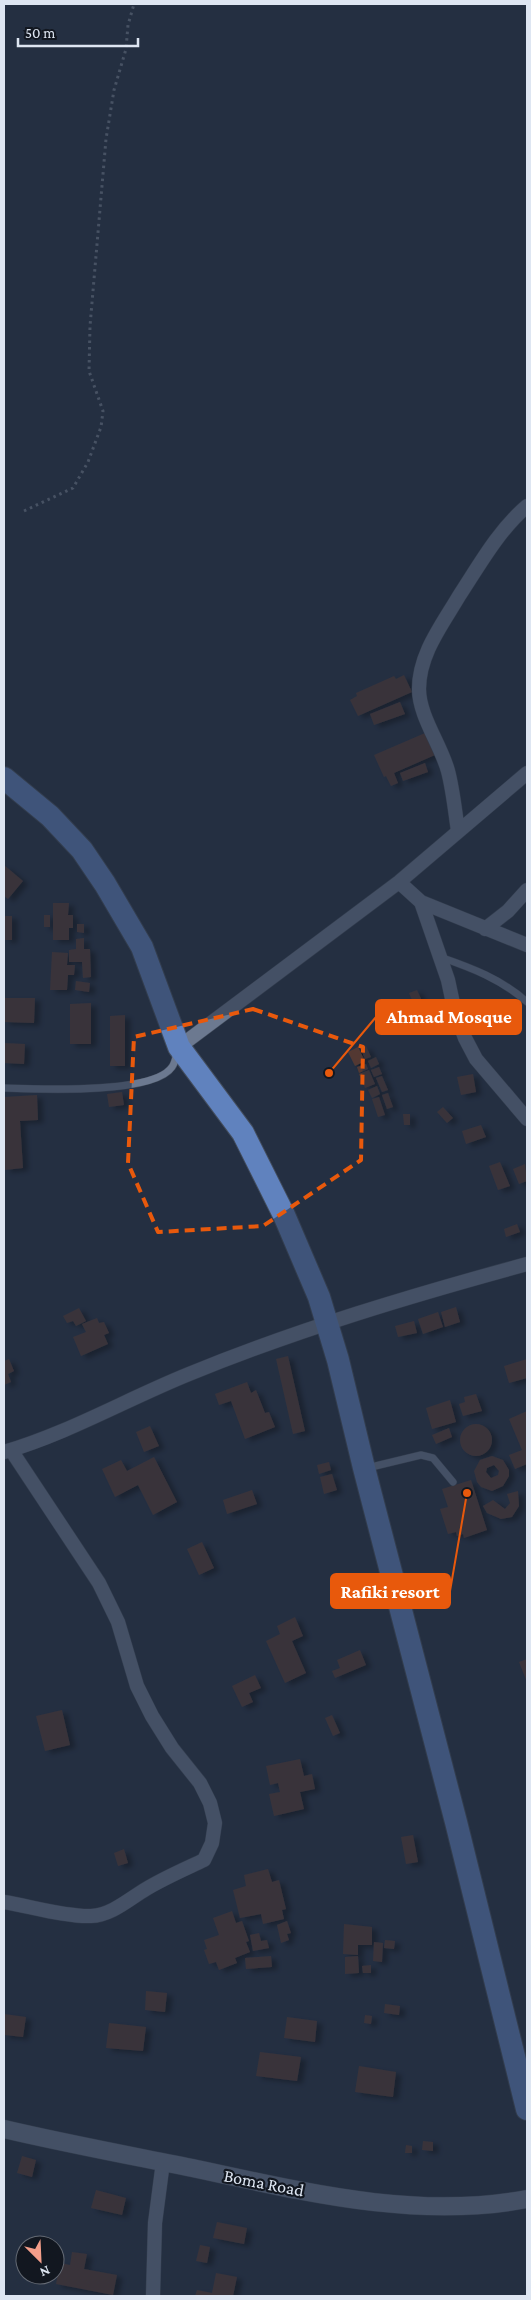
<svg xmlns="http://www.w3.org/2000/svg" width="531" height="2300" viewBox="0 0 531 2300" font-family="'Crimson Pro',serif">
  <defs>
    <filter id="shadow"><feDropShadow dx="5.5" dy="3" stdDeviation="2.5" flood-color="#0009"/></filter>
  </defs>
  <rect width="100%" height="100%" fill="#242f42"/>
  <path fill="#523933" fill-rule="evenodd" filter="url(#shadow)" d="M404,675L412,692L358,716L350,700L357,696L356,693L394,676L396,679Z
    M400,702L405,714L374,725L370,714Z
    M425,733L435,755L394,773L398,783L391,786L386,776L384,777L374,755Z
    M425,763L428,772L403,781L400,773Z
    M4,865L23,881L8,899L4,896Z
    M53,903H69L68,915H73V928H69V940H53Z
    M44,915H50V927H44Z
    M4,916H12V940H4Z
    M77,924H84V933L77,932Z
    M84,938V949H90L91,977L83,978L82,962H69V950L76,949V939Z
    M52,952L68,953L67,965H75L74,975H68L67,990H50Z
    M76,981L90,983L89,992L75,990Z
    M417,990L423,1003L415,1007L409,993Z
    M4,998H35L34,1023L4,1022Z
    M91,1003V1044H70V1004Z
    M125,1015V1066H110V1016Z
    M4,1043L25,1044L24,1064L4,1063Z
    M366,1046L371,1057L365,1059L361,1049Z
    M358,1047L365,1061L355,1066L348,1052Z
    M376,1057L379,1064L371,1068L368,1061Z
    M366,1064L368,1069L359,1073L357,1067Z
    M379,1067L382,1074L374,1077L371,1070Z
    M369,1070L375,1084L365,1088L359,1074Z
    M473,1074L476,1092L461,1095L457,1077Z
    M382,1076L388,1090L382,1092L376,1078Z
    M377,1086L380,1094L372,1098L368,1090Z
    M122,1092L124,1105L109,1107L107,1094Z
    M388,1093L393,1107L387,1109L382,1095Z
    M37,1095L38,1120L20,1121L23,1168L5,1170L4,1097Z
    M379,1097L385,1115L378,1117L372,1099Z
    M443,1107L453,1118L447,1123L437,1112Z
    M403,1114H410V1125H404Z
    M481,1125L486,1137L466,1144L462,1131Z
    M500,1162L510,1186L498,1190L489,1166Z
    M525,1164L527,1181L519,1184L513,1169Z
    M517,1224L520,1232L506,1237L504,1229Z
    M456,1307L460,1322L445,1327L441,1312Z
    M79,1308L86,1321L76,1326L73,1321L67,1323L63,1316Z
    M438,1312L443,1327L423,1334L418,1319Z
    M97,1318L99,1323L104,1322L109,1333L104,1335L108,1344L81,1356L73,1337L86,1332L82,1324Z
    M414,1321L417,1333L398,1337L395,1326Z
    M288,1356L305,1431L293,1434L276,1359Z
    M9,1359L14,1371L8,1374L11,1382L4,1385V1361Z
    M527,1359V1378L509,1383L504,1366Z
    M247,1382L251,1393L256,1390L265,1413L269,1412L275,1427L245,1439L231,1401L219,1405L215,1394Z
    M476,1394L482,1411L463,1416L459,1404L465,1402L464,1397Z
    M450,1400L456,1422L432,1429L426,1408Z
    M527,1411V1464L515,1469L509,1455L522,1450L509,1419Z
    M460 1440a16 16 0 1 1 32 0a16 16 0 1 1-32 0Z
    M150,1426L159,1446L144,1452L136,1432Z
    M449,1428L452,1437L436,1444L432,1435Z
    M492,1456L503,1460L509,1470V1476L503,1486L492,1491L481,1487L477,1482L474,1471L480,1460ZM494,1465L499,1471L498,1475L491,1478L486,1472L487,1468Z
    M154,1457L177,1502L153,1515L138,1485L115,1497L102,1469L121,1460L127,1471Z
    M329,1462L331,1470L319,1474L317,1465Z
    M332,1474L337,1490L324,1494L320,1477Z
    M471,1480L487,1530L464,1538L463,1534L457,1536L456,1532L448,1534L440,1509L448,1507L442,1489Z
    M252,1490L257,1504L227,1514L223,1500Z
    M518,1491L519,1506L512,1517L501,1519L487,1513L483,1506L493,1500L505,1509L510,1503L507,1494Z
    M202,1542L214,1568L199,1575L187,1549Z
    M295,1617L303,1636L292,1641L306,1673L285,1683L266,1641L280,1634L277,1626Z
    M360,1650L366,1665L335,1678L332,1671L340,1668L337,1660Z
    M527,1659V1682L519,1662Z
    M255,1675L261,1688L249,1693L253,1702L242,1707L232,1686Z
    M62,1710L70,1745L45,1751L36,1716Z
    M332,1715L340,1733L333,1736L325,1718Z
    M300,1759L304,1776L312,1774L315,1789L300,1792L304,1809L274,1816L269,1794L280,1792L278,1783L270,1785L266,1766Z
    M413,1835L418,1862L406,1864L401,1837Z
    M124,1849L128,1863L118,1866L114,1853Z
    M268,1869L272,1882L279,1880L286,1909L282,1910L284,1919L263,1924L261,1914L240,1918L233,1890L246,1886L244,1875Z
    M232,1911L236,1923L242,1921L249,1941L246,1942L250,1952L235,1958L237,1963L219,1970L216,1962L209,1964L204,1950L207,1949L204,1940L219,1935L213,1918Z
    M287,1921L291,1933L287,1934L289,1940L281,1943L277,1925Z
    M344,1924L372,1927V1945H358V1955L343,1954Z
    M259,1933L261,1941L267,1940L269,1948L253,1951L250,1935Z
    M385,1940L395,1941L394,1949L384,1948Z
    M374,1942L383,1943L382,1962L373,1961Z
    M271,1956L272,1967L246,1969L245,1958Z
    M358,1956L359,1973L345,1974V1957Z
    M371,1965V1973H363L362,1966Z
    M146,1991L167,1993L165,2012L145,2010Z
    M385,2004L400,2006L399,2015L384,2013Z
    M4,2014L26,2017L23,2037L5,2035L4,2039Z
    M365,2015L372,2016L371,2024L364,2023Z
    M287,2017L317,2021L315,2042L284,2038Z
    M109,2023L146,2027L143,2051L106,2048Z
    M260,2052L301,2057L297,2081L256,2076Z
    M359,2066L396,2072L393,2097L355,2092Z
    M423,2141L433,2142V2151L422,2150Z
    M406,2145L412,2146V2153H405Z
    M22,2156L36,2160L32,2177L17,2173Z
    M96,2190L126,2198L122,2215L91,2208Z
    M217,2222L247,2228L244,2244L213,2238Z
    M200,2245L210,2247L207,2263L196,2261Z
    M72,2252L87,2254L84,2269L117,2275L113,2295L56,2284L60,2263L70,2265Z
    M216,2273L237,2277L233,2296H195L197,2290L212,2293Z"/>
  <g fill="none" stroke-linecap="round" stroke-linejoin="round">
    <defs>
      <path id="service" d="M440,957C472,968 501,979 527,1002
        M4,1088C36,1089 153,1095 172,1067C175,1063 176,1057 177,1052
        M367,1468L421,1455L433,1458L453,1482"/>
      <path id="minor" d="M458,831C455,811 453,790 448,771C441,745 419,716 419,689C419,654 442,625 459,596C480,564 498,531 527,506
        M399,882L421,902L448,980L454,1008L465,1038L476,1059L527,1119
        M421,902L527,945
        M485,929L508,911L527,890
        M179,1047L399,882L527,773
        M4,1452C69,1433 127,1399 189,1374C299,1329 413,1295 527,1264
        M4,1902C29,1906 66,1917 91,1916C112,1915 129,1899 146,1889C164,1878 185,1869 204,1860L212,1843L215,1823L210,1803L200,1783L172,1748L152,1716L137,1686L118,1622L99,1583L11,1450
        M153,2296L155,2223L163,2162"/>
      <path id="tertiary" d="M4,2129C68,2144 133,2156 197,2169C305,2192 417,2220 527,2199"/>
      <path id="trunk" d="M4,778L50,816L82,850L105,884L142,947L179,1047L243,1133L284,1215L319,1297L338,1360L364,1468L456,1822L527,2109"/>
    </defs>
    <use href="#service" stroke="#434d5d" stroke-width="8"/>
    <use href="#minor" stroke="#434d5d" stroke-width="15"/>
    <use href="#tertiary" stroke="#434d5d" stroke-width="19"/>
    <use href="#trunk" stroke="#434d5d" stroke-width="24"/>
    <path stroke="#727c8c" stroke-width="3" stroke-dasharray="2.5 4" stroke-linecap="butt" d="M24,511L73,488L88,462L101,427L103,411L89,371L90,326L106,139L114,90L126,49L128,25L134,4"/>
    <use href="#service" stroke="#6c7990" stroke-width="7"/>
    <use href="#minor" stroke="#6c7990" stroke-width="14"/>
    <use href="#tertiary" stroke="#6c7990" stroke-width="18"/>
    <use href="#trunk" stroke="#6082be" stroke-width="22"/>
  </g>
  <path d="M0 0H531V2300H0ZM253,1009L363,1047L361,1160L263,1226L158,1232L128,1163L134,1037Z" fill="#242f42" fill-opacity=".55" fill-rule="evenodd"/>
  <path fill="none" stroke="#e8590c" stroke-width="4" stroke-dasharray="10 6" stroke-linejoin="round" d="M253,1009L363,1047L361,1160L263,1226L158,1232L128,1163L134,1037Z"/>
  <g text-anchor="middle" stroke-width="4.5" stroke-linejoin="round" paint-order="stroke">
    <g font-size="18" fill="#dee6f2" stroke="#121720">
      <text transform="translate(264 2183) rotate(11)" y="6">Boma Road</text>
    </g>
  </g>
  <path fill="none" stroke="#e8590c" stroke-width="2" d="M329 1073L376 1017M467 1493L450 1591"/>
  <g fill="#e8590c" stroke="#121720" stroke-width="2">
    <circle cx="329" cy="1073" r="5"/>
    <circle cx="467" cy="1493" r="5"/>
  </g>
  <g fill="#e8590c" stroke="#e8590c" stroke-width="2">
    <rect x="376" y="1000" width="145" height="34" rx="5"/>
    <rect x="331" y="1574" width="119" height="34" rx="5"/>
  </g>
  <g font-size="19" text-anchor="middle" font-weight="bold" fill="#fff">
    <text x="449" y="1023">Ahmad Mosque</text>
    <text x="390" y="1598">Rafiki resort</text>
  </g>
  <rect width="531" height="2300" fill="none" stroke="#dee6f2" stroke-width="10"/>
  <g transform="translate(40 2260) rotate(156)"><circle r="24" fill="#121720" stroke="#646a74"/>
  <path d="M0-4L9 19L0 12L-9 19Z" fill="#f49e8a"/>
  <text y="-8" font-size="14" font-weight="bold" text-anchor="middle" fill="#dee6f2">N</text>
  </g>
  <path d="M18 38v8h120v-8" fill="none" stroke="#dee6f2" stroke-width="2.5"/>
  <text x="25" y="38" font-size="15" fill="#dee6f2" stroke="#121720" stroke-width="4" paint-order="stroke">50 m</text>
</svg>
